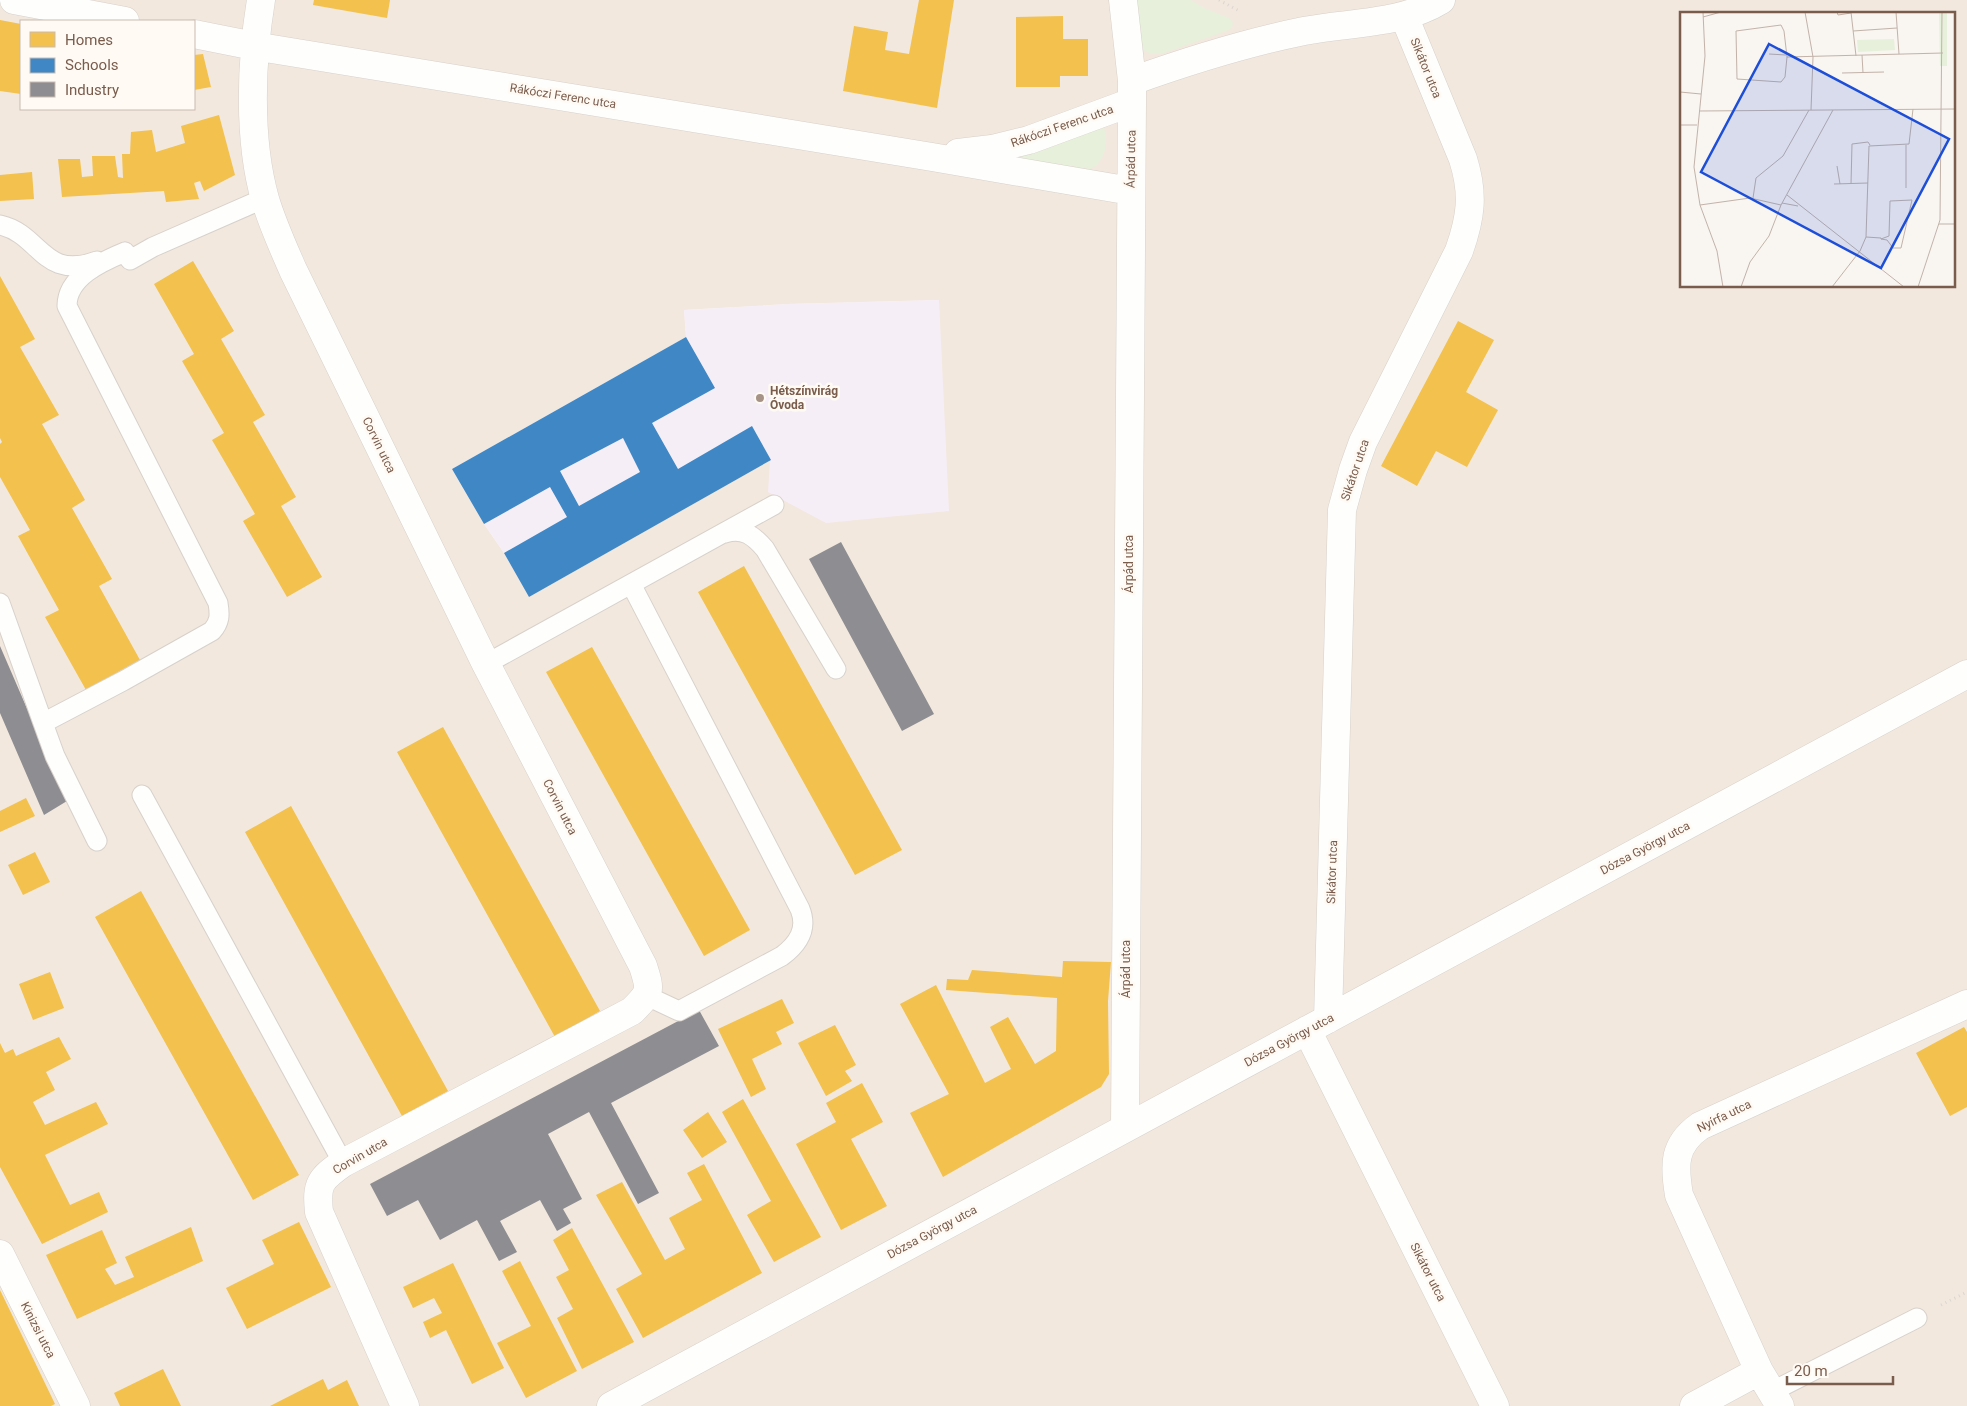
<svg xmlns="http://www.w3.org/2000/svg" width="1967" height="1406" viewBox="0 0 1967 1406" font-family="Roboto,sans-serif">
  <rect width="100%" height="100%" fill="#f9f5f0"/>
  <path fill="#f2e8de" fill-rule="evenodd" d="M0,0H1967V1406H0ZM1681,14H1953V286H1681ZM21,21H194V109H21ZM939,300L504,553L484,524L452,469L686,337L684,310L788,304Z"/>
  <path fill="#f6eef6" d="M939,300L949,511L826,523L768,492L770,460L529,597L504,553L484,524L452,469L686,337L684,310L788,304Z"/>
  <path fill="#e7f0db" d="M1135,0H1191L1204,8L1229,18L1233,23L1232,27L1229,30L1161,54H1150L1142,49Z
    M1103,126C1110,139 1105,164 1090,169L1014,158L1015,155Z"/>
  <path fill="#f2c14e" d="M314,0H390L387,18L313,5Z
    M919,0H954L937,108L843,91L854,26L888,32L885,50L909,54Z
    M1063,16V39H1088V76H1060V87H1016V17Z
    M0,20L21,24V94L0,91Z
    M203,54L211,87L194,90V55Z
    M219,115L235,175L204,191L200,181L194,183L199,199L166,202L164,191L62,197L58,159H80L82,177L93,176L92,156H115L118,177L123,178L122,154H130L131,132L152,130L156,152L185,143L181,126Z
    M32,172L34,199L0,201V175Z
    M193,261L234,331L221,339L265,415L253,422L296,497L281,506L322,577L287,597L243,521L255,514L212,440L224,433L182,361L194,354L154,284Z
    M0,276L35,339L20,347L59,415L42,424L85,500L72,508L112,579L99,586L140,660L86,690L45,617L59,610L18,536L30,530L0,477V444L2,442L0,438Z
    M1458,321L1494,340L1466,392L1498,410L1467,467L1436,451L1417,486L1381,466Z
    M744,566L902,850L855,875L698,592Z
    M592,647L750,930L704,956L546,672Z
    M443,727L600,1011L555,1037L397,752Z
    M26,798L35,816L0,832V811Z
    M291,806L448,1091L402,1116L245,832Z
    M35,852L50,882L23,895L8,865Z
    M141,891L299,1175L253,1200L95,917Z
    M1063,961L1111,962L1108,1001L1109,1074L1101,1087L943,1177L910,1113L949,1094L900,1004L936,985L985,1083L1011,1069L990,1027L1008,1017L1035,1064L1056,1051L1057,998L946,990L947,979L968,980L972,970L1062,977Z
    M50,972L64,1008L33,1020L19,984Z
    M782,999L794,1023L776,1032L782,1044L752,1059L766,1089L751,1097L718,1029Z
    M835,1025L856,1065L845,1071L852,1081L826,1096L798,1043Z
    M1964,1027L1967,1032V1107L1950,1116L1916,1053Z
    M59,1037L71,1059L46,1072L55,1090L33,1102L45,1125L96,1102L108,1124L45,1155L70,1205L99,1192L108,1212L42,1244L0,1167V1043L5,1053L13,1049L16,1056Z
    M862,1083L883,1122L851,1139L887,1206L841,1230L796,1144L836,1122L826,1103Z
    M743,1099L821,1237L774,1262L747,1215L771,1201L722,1112Z
    M708,1112L727,1142L702,1158L683,1130Z
    M704,1164L762,1273L643,1338L616,1289L642,1274L596,1195L622,1182L665,1260L685,1249L669,1218L702,1200L687,1173Z
    M299,1222L331,1287L247,1329L226,1288L274,1264L262,1240Z
    M191,1227L203,1261L77,1319L46,1255L102,1230L117,1263L105,1269L115,1285L134,1277L125,1257Z
    M572,1228L634,1342L582,1369L557,1318L573,1309L556,1277L569,1270L553,1240Z
    M520,1261L577,1371L526,1398L497,1343L531,1326L502,1271Z
    M453,1263L504,1368L472,1384L446,1330L430,1338L423,1322L442,1313L434,1298L413,1308L403,1287Z
    M0,1290L55,1404L51,1406H0Z
    M163,1369L181,1406H120L114,1393Z
    M323,1379L328,1390L347,1380L359,1406H270Z"/>
  <path fill="#3f88c5" fill-rule="evenodd" d="M686,337L715,388L652,423L678,469L752,426L771,460L529,597L504,553L567,517L550,487L484,524L452,469ZM623,438L640,472L579,506L560,471Z"/>
  <path fill="#8d8d92" d="M841,542L934,714L902,731L809,559Z
    M0,646L67,801L44,815L0,713Z
    M699,1010L719,1046L611,1103L659,1193L638,1204L589,1112L548,1134L582,1199L563,1209L571,1223L557,1231L540,1200L500,1221L517,1252L499,1261L477,1220L440,1240L418,1200L387,1216L370,1184Z"/>
  <g fill="none" stroke-linecap="round" stroke-linejoin="round">
    <defs>
      <path id="service" d="M0,225C41,234 42,281 97,261
        M125,252L130,260L153,247L265,198
        M725,533C743,527 754,536 765,549L836,669
        M631,584L800,909C808,929 798,944 782,956L679,1011L647,996
        M0,603L43,723L123,681L212,631C220,622 220,615 218,603L67,306C67,277 101,262 125,252
        M486,664L774,505
        M43,723L55,756L97,841
        M142,795L343,1163
        M1771,1392L1917,1318"/>
      <path id="minor" d="M14,0L125,21
        M261,0C251,61 248,139 265,199C272,223 283,247 293,270L486,664L643,966C651,991 651,992 632,1011L343,1163C320,1179 316,1184 319,1212L405,1406
        M1123,0L1132,81V102L1125,1128
        M194,34L254,46L932,157L1131,191
        M1132,81C1188,61 1245,43 1304,31C1350,22 1400,25 1441,0
        M958,153L992,149L1029,140L1132,102
        M1328,1019L1342,510L1353,470L1363,442L1459,251C1471,217 1474,194 1463,159L1404,16
        M1307,1030L1495,1406
        M0,1254L76,1406
        M611,1406L1967,674
        M1694,1406L1759,1371
        M1780,1406L1759,1371L1679,1195C1674,1165 1673,1145 1700,1126L1967,1004"/>
    </defs>
    <use href="#service" stroke="#d7d1cb" stroke-width="21"/>
    <use href="#minor" stroke="#d7d1cb" stroke-width="29"/>
    <path stroke="#dcd5d0" stroke-width="3" stroke-dasharray="1 4" stroke-linecap="butt" d="M1219,0L1241,12
      M1941,1305L1967,1292"/>
    <use href="#service" stroke="#fefefd" stroke-width="19"/>
    <use href="#minor" stroke="#fefefd" stroke-width="28"/>
  </g>
  <circle fill="#a69286" stroke="#fffaf3" stroke-width="2" cx="760" cy="398" r="5"/>
  <g text-anchor="middle" stroke-width="5" stroke-linejoin="round" paint-order="stroke">
    <g font-size="12" fill="#7a5c4d" stroke="#fffaf3">
      <text transform="translate(1426 68) rotate(68)" y="4">Sikátor utca</text>
      <text transform="translate(563 96) rotate(9)" y="4">Rákóczi Ferenc utca</text>
      <text transform="translate(1062 126) rotate(-19)" y="4">Rákóczi Ferenc utca</text>
      <text transform="translate(1131 159) rotate(-89)" y="4">Árpád utca</text>
      <text transform="translate(379 445) rotate(64)" y="4">Corvin utca</text>
      <text transform="translate(1355 470) rotate(-71)" y="4">Sikátor utca</text>
      <text transform="translate(1129 564) rotate(-90)" y="4">Árpád utca</text>
      <text transform="translate(560 807) rotate(63)" y="4">Corvin utca</text>
      <text transform="translate(1645 848) rotate(-28)" y="4">Dózsa György utca</text>
      <text transform="translate(1332 872) rotate(-88)" y="4">Sikátor utca</text>
      <text transform="translate(1126 969) rotate(-90)" y="4">Árpád utca</text>
      <text transform="translate(1289 1040) rotate(-28)" y="4">Dózsa György utca</text>
      <text transform="translate(1724 1116) rotate(-26)" y="4">Nyírfa utca</text>
      <text transform="translate(360 1156) rotate(-30)" y="4">Corvin utca</text>
      <text transform="translate(932 1232) rotate(-28)" y="4">Dózsa György utca</text>
      <text transform="translate(1428 1272) rotate(63)" y="4">Sikátor utca</text>
      <text transform="translate(38 1330) rotate(63)" y="4">Kinizsi utca</text>
    </g>
    <g font-size="12" font-weight="bold" fill="#7a5c4d" stroke="#fffaf3" text-anchor="start">
      <text x="770" y="395">Hétszínvirág<tspan x="770" dy="14">Óvoda</tspan></text>
    </g>
  </g>
  <g transform="translate(1680 12)">
    <rect width="275" height="275" fill="#f9f5f0"/>
    <path d="M259,0H267V54H260ZM214,27L215,38L178,40L177,28Z" fill="#e7f0db"/>
    <path fill="none" stroke="#c2b3aa" stroke-width="1" d="M23,0L25,44L14,155L20,193L37,239L43,275M125,0L133,45L131,98M157,0L158,3L171,1M171,0L176,44M216,0L219,42M23,5L41,0M173,19L217,16M89,42L106,43M182,43L183,61M107,45L105,65L101,70L57,67L56,19L101,13L104,19L107,45L263,41M162,61L204,60M0,80L21,82M19,99L275,97M0,113H17M226,133V176M157,154L160,172M154,172L188,171M171,172L172,132L188,130L190,133M107,183L224,275M73,186L76,166L103,144L129,98M102,191L118,194M20,193L70,186L101,193M259,212H275M186,225L201,226V227L207,228L213,236H221L232,188L210,189L209,224L201,227M61,275L70,250L89,224L101,193L153,98M152,275L180,239L186,225L189,134L229,132L233,97M238,275L260,208L262,0"/>
    <path fill="#1d4ed8" fill-opacity="0.15" stroke="#1d4ed8" stroke-width="2.5" d="M89,32L269,127L201,256L21,160Z"/>
    <rect width="275" height="275" fill="none" stroke="#7a5c4d" stroke-width="2.5"/>
  </g>
  <rect x="20" y="20" width="175" height="90" fill="#fffaf3" stroke="#cabbb1"/>
  <rect x="30" y="32" width="25" height="15" fill="#f2c14e" stroke="#cabbb1"/>
  <text x="65" y="45" font-size="15" fill="#7a5c4d">Homes</text>
  <rect x="30" y="58" width="25" height="15" fill="#3f88c5" stroke="#cabbb1"/>
  <text x="65" y="70" font-size="15" fill="#7a5c4d">Schools</text>
  <rect x="30" y="82" width="25" height="15" fill="#8d8d92" stroke="#cabbb1"/>
  <text x="65" y="95" font-size="15" fill="#7a5c4d">Industry</text>
  <path d="M1787 1376v8h106v-8" fill="none" stroke="#7a5c4d" stroke-width="2.5"/>
  <text x="1794" y="1376" font-size="15" fill="#7a5c4d" stroke="#fffaf3" stroke-width="4" paint-order="stroke">20 m</text>
</svg>
